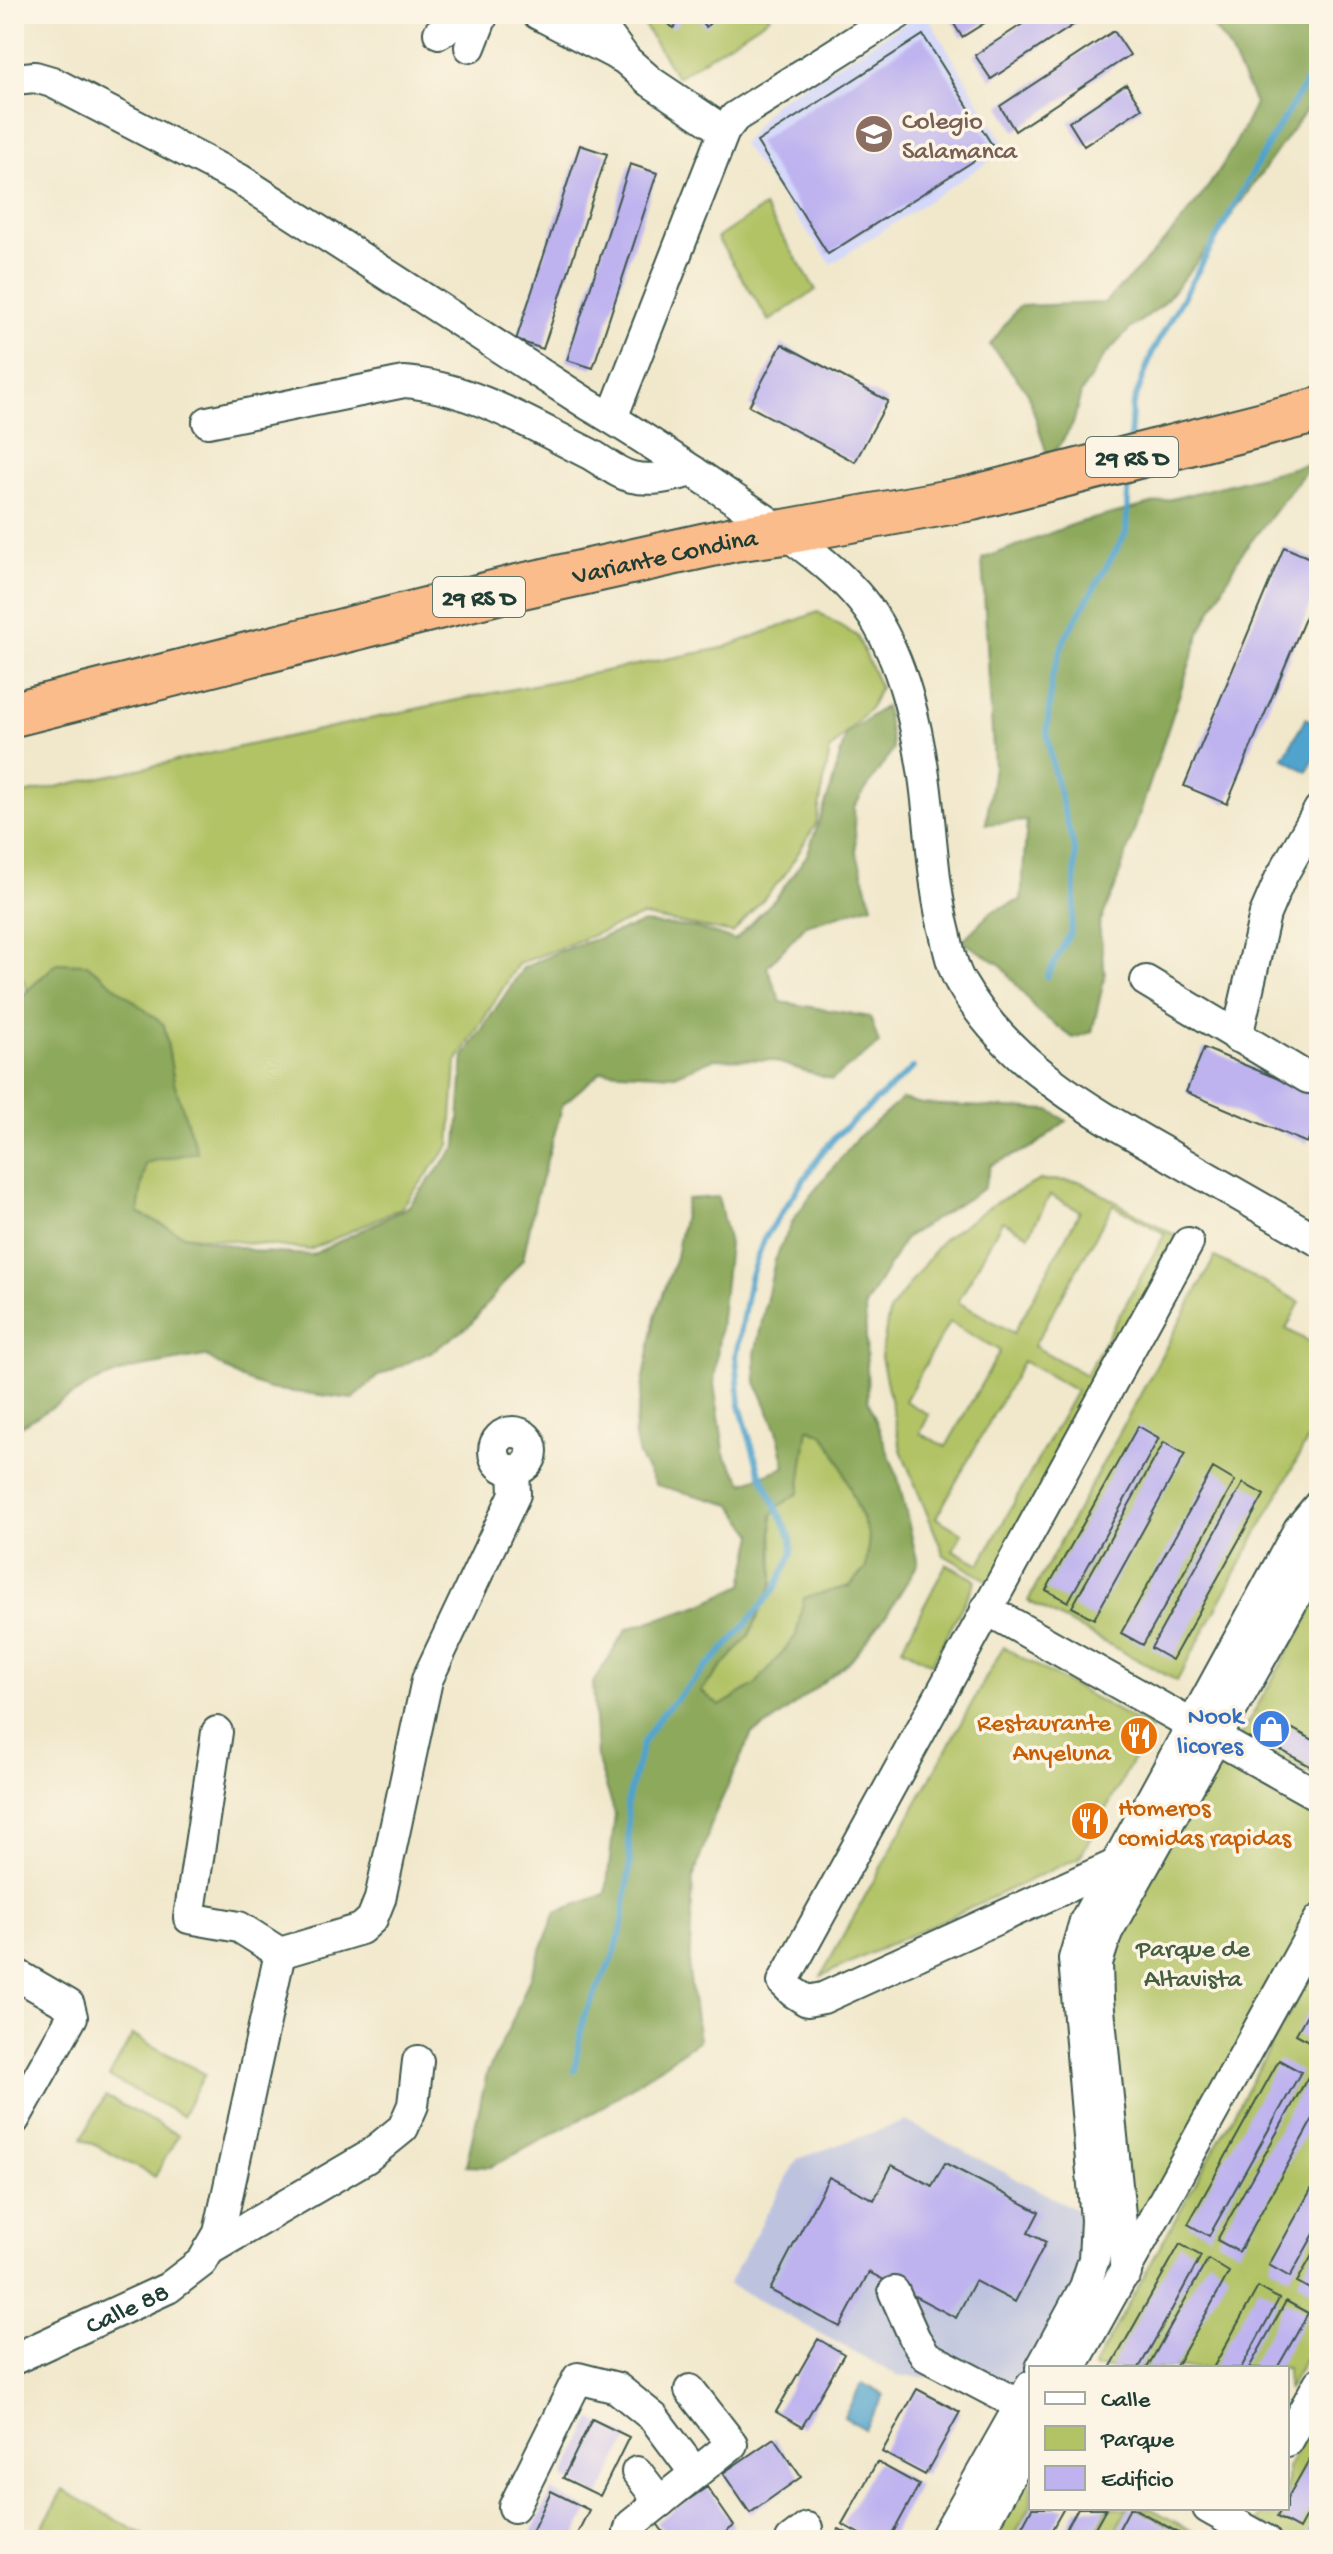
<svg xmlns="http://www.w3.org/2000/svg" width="1333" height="2554" viewBox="0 0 1333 2554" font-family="'Gochi Hand',sans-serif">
  <rect width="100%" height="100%" fill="#fcf5e5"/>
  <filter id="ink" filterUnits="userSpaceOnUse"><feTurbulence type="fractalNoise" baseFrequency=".0125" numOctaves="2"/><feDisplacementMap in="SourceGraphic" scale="16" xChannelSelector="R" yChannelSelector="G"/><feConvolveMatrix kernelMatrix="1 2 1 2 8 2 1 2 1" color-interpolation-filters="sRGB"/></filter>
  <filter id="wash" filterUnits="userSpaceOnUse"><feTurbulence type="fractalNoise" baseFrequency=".006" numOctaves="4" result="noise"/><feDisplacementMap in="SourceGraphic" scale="32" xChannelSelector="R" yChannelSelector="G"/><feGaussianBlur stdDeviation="1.8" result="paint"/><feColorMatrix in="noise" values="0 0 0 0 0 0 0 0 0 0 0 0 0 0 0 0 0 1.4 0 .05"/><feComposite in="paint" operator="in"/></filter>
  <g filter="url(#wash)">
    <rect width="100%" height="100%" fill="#f1e8cc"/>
    <path fill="#d4d8f9" d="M920,14H926L1008,149L831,264L742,144L773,104Z"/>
    <path fill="#bdc3de" d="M906,2121L1096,2220L1094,2259L1020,2406L936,2377H901L728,2284L797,2159Z"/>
    <path fill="#b2c366" stroke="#68804d" stroke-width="2" fill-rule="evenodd" d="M637,14H768L770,17L677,77Z
      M764,207L816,290L769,321L717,238Z
      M818,612L857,636L880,687L870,708L830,750L816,824L784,876L733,933L642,916L518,964L456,1063L450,1145L401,1208L310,1250L183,1235L138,1213L145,1163L174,1082L164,1025L57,963L28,992L14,960V796L462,699L723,648Z
      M1040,1180L1079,1181L1188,1243L999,1587L944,1555L901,1450L881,1357L889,1312L943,1239L995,1203ZM1050,1195L1080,1211L1014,1333L958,1302L1002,1221L1029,1235ZM1113,1205L1165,1234L1086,1375L1034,1346ZM949,1322L1000,1351L946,1447L920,1433L929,1415L905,1401ZM1023,1361L1076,1391L980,1564L953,1550L962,1533L936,1518Z
      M1215,1257L1300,1302L1286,1329L1319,1347V1419L1177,1681L1028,1601Z
      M807,1428L823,1434L839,1460L869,1536L866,1568L850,1586L804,1598L796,1636L756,1684L720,1706L701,1691L749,1636L773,1583L772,1515L779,1506L799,1493Z
      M946,1564L976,1580L932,1664L902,1648Z
      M1319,1598V1778L1240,1736Z
      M1003,1647L1150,1729L1080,1857L821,1976Z
      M1215,1738L1319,1796V1920L1126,2273L1107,1932Z
      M1319,1959V2333L1287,2391V2368H1093Z
      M132,2035L205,2074L182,2116L109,2077Z
      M105,2096L178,2135L155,2177L82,2138Z
      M1319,2410V2540H1290L1257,2522L1265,2508H1287V2468Z
      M1031,2438V2506L1012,2540H974Z
      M63,2490L153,2540H35Z
      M1108,2508H1128L1110,2540H1091Z
      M1137,2508H1150L1203,2537L1202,2540H1189L1190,2537Z"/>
    <path fill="#8da95b" stroke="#567348" stroke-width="2" fill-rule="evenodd" d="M1203,14H1319V88L1309,106L1209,247L1162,305L1130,329L1104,356L1081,393L1073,424L1057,449L1047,454L1027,391L990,345L1019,306L1104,303C1166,243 1221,184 1255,103L1227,45Z
      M1312,463L1239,557L1201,630L1115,888L1099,925L1105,976L1092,1032L1073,1038L1037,1011L1001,965L962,941L992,911L1021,900L1027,821L986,824L994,766L982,559L1077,523Z
      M885,706L893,749L854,807L856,851L872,905L806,925L767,967L781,1002L870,1017L879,1044L832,1080L771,1060L713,1059L675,1075L602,1071L563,1104L536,1198L523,1259L470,1325L433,1351L378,1376L353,1399L269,1389L242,1379L205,1356L130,1369L93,1383L14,1430V1003L57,963L87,964L164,1025L174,1082L197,1152L145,1163L138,1213L183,1235L261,1252L312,1255L408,1207L457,1146L464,1056L523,968L557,952L644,923L696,928L735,940L776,898L807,855L831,788L846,734Z
      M902,1099L922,1104L1050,1110L1066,1121L1033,1147L991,1165L984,1188L905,1238L865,1306L868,1400L898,1478L918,1564L887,1614L851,1660L770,1724L752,1733L714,1816L693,1879L689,1972L699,2040L598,2110L491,2167L466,2166L487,2073L514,2017L556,1912L606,1894L615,1814L597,1758L593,1683L627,1629L700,1605L743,1585L754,1535L732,1505L656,1485L639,1456L634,1433L655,1317L676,1257L687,1199L718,1197L729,1244L714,1384L725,1456L744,1483L785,1467L777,1430L756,1382L755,1354L775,1260L792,1222L810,1196L857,1138ZM808,1428L824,1434L839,1460L869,1536L866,1568L850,1586L804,1598L796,1636L756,1684L720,1706L701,1691L749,1636L773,1583L772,1515L779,1506L799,1493Z"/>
    <path fill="#50a3cc" stroke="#387080" stroke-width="2" d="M1306,718L1319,726V751L1307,772L1283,758Z
      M862,2383L884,2395L865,2429L844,2417Z"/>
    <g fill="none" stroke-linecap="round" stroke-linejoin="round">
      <path stroke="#50a3cc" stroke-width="6" d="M1130,441L1132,408L1152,353L1273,136L1319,61
        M1047,977L1070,933L1075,904V852L1053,769L1047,732L1052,676L1065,638L1126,533L1129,477
        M574,2071L584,2016L612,1959L621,1932L630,1866L627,1803L643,1742L662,1714L730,1643L775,1589L792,1554L791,1538L759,1470L740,1406L736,1356L750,1278L764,1239L823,1151L837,1135L913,1068"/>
    </g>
    <g id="blocks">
      <path fill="#beb3ef" d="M665,14H688L673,28L662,17Z
        M694,14H719L706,27Z
        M948,14H999L962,37Z
        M1038,14H1090L991,79L975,55Z
        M1114,31L1130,55L1015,131L1000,106Z
        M923,35L994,148L828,254L757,142Z
        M1126,84L1142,108L1084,146L1069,122Z
        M580,145L607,154L543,349L516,340Z
        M630,164L657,173L593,368L567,360Z
        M782,344L888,401L855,462L749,406Z
        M1284,547L1319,562V585L1227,804L1184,786Z
        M1204,1048L1319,1096V1113L1307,1143L1186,1092Z
        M1138,1426L1159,1438L1068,1602L1046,1590Z
        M1164,1442L1185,1454L1094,1619L1072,1607Z
        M1213,1468L1235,1481L1143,1645L1121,1633Z
        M1243,1483L1264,1495L1172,1660L1151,1648Z
        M1269,1716L1319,1743V1771L1257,1737Z
        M1319,1993V2044L1318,2046L1296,2034Z
        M1279,2060L1301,2072L1209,2236L1188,2224Z
        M1309,2075L1319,2081V2108L1239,2252L1217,2240Z
        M945,2163L1039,2212L1028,2233L1046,2242L1015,2302L975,2281L956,2318L869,2272L840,2327L770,2290L829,2177L874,2200L892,2165L932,2186Z
        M1319,2175V2225L1290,2277L1269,2265Z
        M1319,2243V2294L1297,2282Z
        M1180,2244L1201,2256L1165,2322L1139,2368H1110Z
        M1208,2259L1229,2272L1211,2305L1175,2368H1147Z
        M1258,2287L1279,2299L1241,2368H1213Z
        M1286,2301L1308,2313L1296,2335L1277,2368H1249Z
        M818,2339L844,2354L802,2427L776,2412Z
        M917,2389L960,2412L925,2475L882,2452Z
        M592,2419L629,2437L600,2496L563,2478Z
        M774,2438L801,2477L750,2513L723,2473Z
        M1319,2442V2492L1299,2529L1277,2517L1282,2508H1287V2499Z
        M877,2462L919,2485L889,2540H870L842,2524Z
        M707,2487L734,2526L715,2540H669L656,2522Z
        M551,2491L589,2510L574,2540H528Z
        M1032,2508H1064L1046,2540H1015Z
        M1078,2508H1106L1088,2540H1060Z
        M1130,2508H1133L1188,2538L1186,2540H1113Z
        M1319,2510V2539L1307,2533Z
        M839,2529L859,2540H832Z"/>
    </g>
  </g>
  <g filter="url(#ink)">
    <use href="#blocks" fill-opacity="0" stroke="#3e574b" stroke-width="2"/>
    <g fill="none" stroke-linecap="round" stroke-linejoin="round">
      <defs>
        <g id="minor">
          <path d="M538,14L621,57"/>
          <path d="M592,14L626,60L651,82L724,131"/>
          <path d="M439,33L471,14"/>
          <path d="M470,47L483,14"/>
          <path d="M14,79L35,77L52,82L239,179L589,405C638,433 684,465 731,497C779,529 841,567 873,616C903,663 916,722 924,776C932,831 932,884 946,937C949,952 953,970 961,983C1009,1066 1092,1111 1172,1157C1221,1185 1270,1213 1319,1241"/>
          <path d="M612,418L724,131L735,117L898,14"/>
          <path d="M208,422L404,382C470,387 530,424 588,453C602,460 617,474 632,477C652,482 673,476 693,471"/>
          <path d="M1146,981L1308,1078"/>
          <path d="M1237,1037L1265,914L1280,879L1319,810"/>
          <circle cx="513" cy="1451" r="19"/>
          <path d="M986,1609L1319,1796"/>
          <path d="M217,1732L189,1918L239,1927L280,1953L361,1929L372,1919L380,1899L427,1680L515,1494L514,1470"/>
          <path d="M1113,1866L823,1998L807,2001L793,1992L783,1982L1188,1243"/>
          <path d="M14,1973L69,2005L72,2017L14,2120"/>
          <path d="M209,2250L366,2158L403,2128L413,2105L418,2061"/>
          <path d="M1126,2273L1098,2000L1097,1963L1107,1932L1319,1554"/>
          <path d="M894,2292L915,2339L926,2356L1031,2411"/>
          <path id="s1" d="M14,2359L168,2288L202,2262L219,2233L280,1953"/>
          <path d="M1041,2368L1085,2287L1094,2259L1096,2220L1074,1959L1085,1921L1299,1529L1319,1505"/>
          <path d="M1071,2368L1319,1920"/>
          <path d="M1287,2441L1319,2383"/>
          <path d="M637,2472L660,2502"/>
          <path d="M514,2507L578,2378L617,2388L654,2418L695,2473"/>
          <path d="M1208,2508L1265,2540"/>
          <path d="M631,2540L629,2532L631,2525L732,2444L690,2390"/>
          <path d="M791,2540L807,2528"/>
          <path d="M944,2540L1031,2386"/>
          <path d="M974,2540L1031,2438"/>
        </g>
        <g id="highway">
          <path id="s2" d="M14,714L513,588L734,539L784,532L972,498L1319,410"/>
        </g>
      </defs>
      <use href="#minor" stroke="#3e574b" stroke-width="34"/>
      <use href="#highway" stroke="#3e574b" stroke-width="48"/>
      <use href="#minor" stroke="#fff" stroke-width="30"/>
      <use href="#highway" stroke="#f9bc8a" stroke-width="44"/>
    </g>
  </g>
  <defs>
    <symbol id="school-disc" viewBox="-11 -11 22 22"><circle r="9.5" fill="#8d6e63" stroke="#fcf5e5"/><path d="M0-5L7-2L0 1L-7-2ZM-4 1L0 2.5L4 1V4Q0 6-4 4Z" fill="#fff"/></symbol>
    <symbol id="shop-disc" viewBox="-11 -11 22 22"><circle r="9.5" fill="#3f7fe0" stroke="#fcf5e5"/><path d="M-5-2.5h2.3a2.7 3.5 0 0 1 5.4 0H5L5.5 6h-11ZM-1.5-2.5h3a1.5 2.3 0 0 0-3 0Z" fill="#fff"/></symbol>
    <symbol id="restaurant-disc" viewBox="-11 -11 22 22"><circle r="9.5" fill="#e8710a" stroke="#fcf5e5"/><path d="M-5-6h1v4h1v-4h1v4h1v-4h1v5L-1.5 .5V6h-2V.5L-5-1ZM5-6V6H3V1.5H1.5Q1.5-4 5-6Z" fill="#fff"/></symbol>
  </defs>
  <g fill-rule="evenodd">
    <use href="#school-disc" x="852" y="112" width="44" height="44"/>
    <use href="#shop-disc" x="1249" y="1707" width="44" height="44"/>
    <use href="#restaurant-disc" x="1117" y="1714" width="44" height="44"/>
    <use href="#restaurant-disc" x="1068" y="1799" width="44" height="44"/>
  </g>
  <g text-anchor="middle" stroke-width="7" stroke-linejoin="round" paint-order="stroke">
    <g fill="#fcf5e5" stroke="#617469" stroke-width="2">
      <rect x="1086" y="437" width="92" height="40" rx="6"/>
      <rect x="433" y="577" width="92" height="40" rx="6"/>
    </g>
    <g font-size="24" font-weight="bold" fill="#1f3d34">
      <text x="1132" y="465">29 RS D</text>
      <text x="479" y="605">29 RS D</text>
    </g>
    <g font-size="26" fill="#785e54" stroke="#fcf5e5" text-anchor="start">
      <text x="902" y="128">Colegio<tspan x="902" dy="30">Salamanca</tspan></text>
    </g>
    <g font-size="26" fill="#1f3d34" stroke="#fcf5e5">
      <text dy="9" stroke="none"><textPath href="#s2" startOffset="670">Variante Condina</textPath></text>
      <text dy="9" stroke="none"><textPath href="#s1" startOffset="124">Calle 88</textPath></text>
    </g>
    <g font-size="26" fill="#366cbe" stroke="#fcf5e5" text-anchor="end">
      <text x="1243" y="1723">Nook<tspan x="1243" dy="30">licores</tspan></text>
    </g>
    <g font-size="26" fill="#c56008" stroke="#fcf5e5" text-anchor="end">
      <text x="1111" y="1730">Restaurante<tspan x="1111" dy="30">Anyeluna</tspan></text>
      <text x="1118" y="1815" text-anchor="start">Homeros<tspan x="1118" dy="30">comidas rapidas</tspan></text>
    </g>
    <g font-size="26" fill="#445e40" stroke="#fcf5e5">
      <text x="1193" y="1956">Parque de<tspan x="1193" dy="30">Altavista</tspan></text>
    </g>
  </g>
  <rect width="1333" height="2554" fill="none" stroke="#fcf5e5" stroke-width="48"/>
  <rect x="1029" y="2366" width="260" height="144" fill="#fcf5e5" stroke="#a4ab9e" stroke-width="2"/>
  <rect x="1045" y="2392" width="40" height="12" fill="#ffffff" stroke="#a4ab9e" stroke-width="2"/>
  <text x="1101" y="2406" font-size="24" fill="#1f3d34">Calle</text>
  <rect x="1045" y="2426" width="40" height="24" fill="#b2c366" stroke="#a4ab9e" stroke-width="2"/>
  <text x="1101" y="2446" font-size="24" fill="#1f3d34">Parque</text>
  <rect x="1045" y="2466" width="40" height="24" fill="#beb3ef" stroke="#a4ab9e" stroke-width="2"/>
  <text x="1101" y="2486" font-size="24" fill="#1f3d34">Edificio</text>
</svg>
